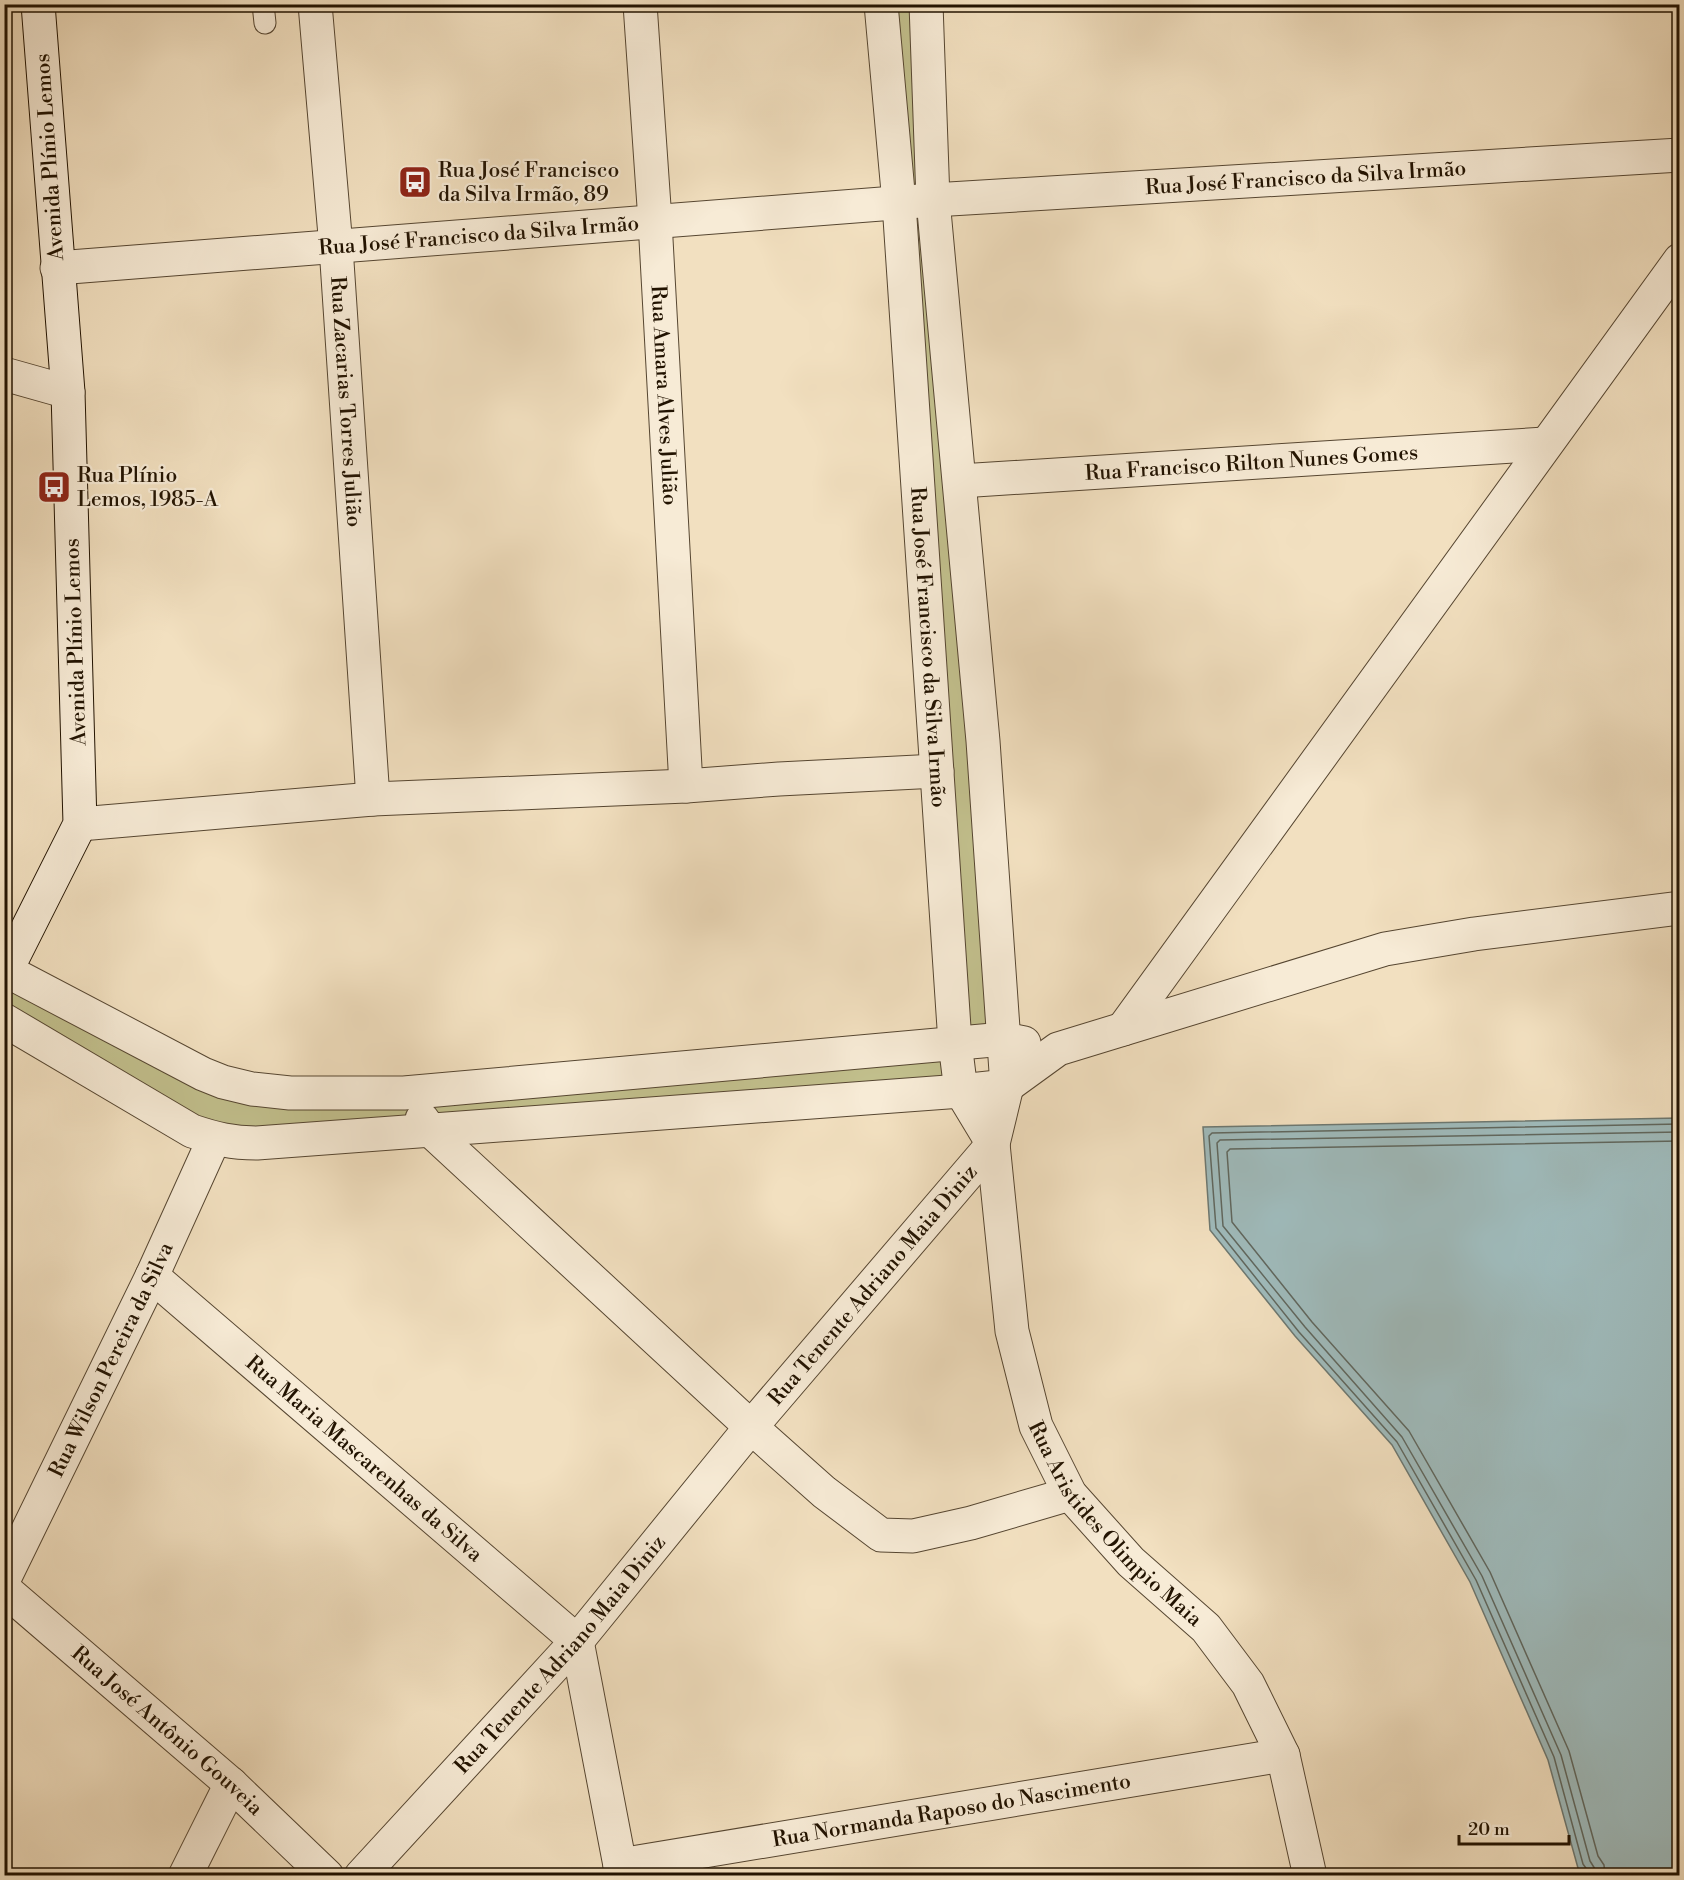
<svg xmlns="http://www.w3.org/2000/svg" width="1684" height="1880" viewBox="0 0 1684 1880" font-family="'Libre Bodoni',serif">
  <rect width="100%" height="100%" fill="#f2e0c0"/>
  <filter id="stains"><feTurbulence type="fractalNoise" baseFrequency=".00333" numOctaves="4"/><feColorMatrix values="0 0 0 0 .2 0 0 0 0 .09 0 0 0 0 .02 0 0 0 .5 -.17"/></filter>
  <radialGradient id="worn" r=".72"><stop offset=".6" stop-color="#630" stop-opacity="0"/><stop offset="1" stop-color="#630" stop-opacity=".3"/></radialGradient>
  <path fill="#c2c08d" stroke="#726a47" stroke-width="1.5" d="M887,5H914L999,1033L960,1036Z
    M5,988L208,1086L946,1051L951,1083L243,1135L199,1125L5,1013Z"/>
  <path fill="#9fbbbc" stroke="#6d7871" stroke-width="1.5" d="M1679,1118V1875H1585L1578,1868L1548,1760L1470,1582L1392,1445L1295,1336L1210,1230L1203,1127Z"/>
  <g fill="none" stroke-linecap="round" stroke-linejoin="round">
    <path stroke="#60675e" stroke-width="1.5" d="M1589,1876L1588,1871L1583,1864L1554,1757L1476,1580L1397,1442L1299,1332L1216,1228L1209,1136L1212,1133L1680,1124
      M1596,1876L1595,1869L1590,1861L1561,1755L1482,1576L1402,1437L1305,1327L1223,1226L1217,1143L1220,1140L1680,1132
      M1605,1876L1604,1865L1598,1856L1569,1751L1490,1572L1409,1431L1312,1322L1232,1222L1227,1152L1230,1149L1680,1141"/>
    <defs>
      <path id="lane" d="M263,4L265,23"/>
      <g id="street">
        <path id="s1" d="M315,4L336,247L373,799"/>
        <path id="s2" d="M640,4L655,221L686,786"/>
        <path id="s3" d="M881,4L899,203L955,1043L961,1091L993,1144"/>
        <path id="s4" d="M926,4L933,200L983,741L1007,1086L993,1144L1012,1331L1036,1426L1070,1494L1131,1562L1206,1628L1248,1684L1283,1755L1310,1876"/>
        <path id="s5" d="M57,268L933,200L1680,155"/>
        <path d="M4,374L68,392"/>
        <path id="s6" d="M960,481L1545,444"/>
        <path d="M80,824L373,799L686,786L779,779L937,771"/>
        <path d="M7,971L203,1074L223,1082L252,1089L290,1093H404L1004,1039L1024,1043"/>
        <path d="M4,1020L192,1131C216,1139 232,1143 257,1143L961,1091L1007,1086L1058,1049L1385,949L1474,934L1680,908"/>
        <path d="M1123,1029L1680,260"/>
        <path d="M422,1119L430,1130L751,1427L824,1492L881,1535L913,1536L971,1523L1070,1494"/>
        <path id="s7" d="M152,1276L577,1641"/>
        <path id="s8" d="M4,1579L152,1276L214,1139"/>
        <path id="s9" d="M4,1589L231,1784L327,1876"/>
        <path d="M577,1641L622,1876"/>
        <path id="s10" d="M620,1865L1283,1755"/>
        <path d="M185,1876L231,1784"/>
        <path id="s11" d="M361,1876L577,1641L751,1427L993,1144"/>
      </g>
      <path id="secondary" d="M4,975L80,824L68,392L38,4"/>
    </defs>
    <use href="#lane" stroke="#564631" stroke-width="23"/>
    <use href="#street" stroke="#564631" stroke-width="35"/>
    <use href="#secondary" stroke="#221301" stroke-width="35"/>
    <use href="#lane" stroke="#f7ebd6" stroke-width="21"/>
    <use href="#street" stroke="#f7ebd6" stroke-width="33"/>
    <use href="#secondary" stroke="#f7ebd6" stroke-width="33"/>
  </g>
  <defs>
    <symbol id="bus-square" viewBox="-11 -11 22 22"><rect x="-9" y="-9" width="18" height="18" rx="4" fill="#8f2418" stroke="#f7ebd6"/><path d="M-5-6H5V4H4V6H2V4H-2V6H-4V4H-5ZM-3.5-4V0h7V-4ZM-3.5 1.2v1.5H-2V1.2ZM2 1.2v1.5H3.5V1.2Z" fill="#fff"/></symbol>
  </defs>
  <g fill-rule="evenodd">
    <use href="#bus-square" x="396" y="163" width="38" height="38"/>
    <use href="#bus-square" x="35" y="468" width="38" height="38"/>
  </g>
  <g text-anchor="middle" stroke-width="4.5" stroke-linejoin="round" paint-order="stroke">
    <g font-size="21" fill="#221301" stroke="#f7ebd6">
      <text transform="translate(49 157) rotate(-94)" y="7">Avenida Plínio Lemos</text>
      <text dy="7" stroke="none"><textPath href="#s5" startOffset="1252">Rua José Francisco da Silva Irmão</textPath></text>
      <text dy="7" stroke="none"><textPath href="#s5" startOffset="423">Rua José Francisco da Silva Irmão</textPath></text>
      <text dy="7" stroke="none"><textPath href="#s2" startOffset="392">Rua Amara Alves Julião</textPath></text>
      <text dy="7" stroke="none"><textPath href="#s1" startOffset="399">Rua Zacarias Torres Julião</textPath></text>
      <text dy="7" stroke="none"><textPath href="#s6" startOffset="292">Rua Francisco Rilton Nunes Gomes</textPath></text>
      <text transform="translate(75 642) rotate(-92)" y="7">Avenida Plínio Lemos</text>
      <text dy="7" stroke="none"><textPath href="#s3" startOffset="645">Rua José Francisco da Silva Irmão</textPath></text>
      <text dy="7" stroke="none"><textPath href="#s11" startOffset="782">Rua Tenente Adriano Maia Diniz</textPath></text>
      <text dy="7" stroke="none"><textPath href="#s8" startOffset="244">Rua Wilson Pereira da Silva</textPath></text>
      <text dy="7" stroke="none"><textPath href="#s7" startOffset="280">Rua Maria Mascarenhas da Silva</textPath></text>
      <text dy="7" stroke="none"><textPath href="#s4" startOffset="1558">Rua Aristides Olimpio Maia</textPath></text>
      <text dy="7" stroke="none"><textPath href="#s11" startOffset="298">Rua Tenente Adriano Maia Diniz</textPath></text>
      <text dy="7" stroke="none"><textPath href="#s9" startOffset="216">Rua José Antônio Gouveia</textPath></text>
      <text dy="7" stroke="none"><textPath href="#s10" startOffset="336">Rua Normanda Raposo do Nascimento</textPath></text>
    </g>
    <g font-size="21" fill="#221301" stroke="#f7ebd6" text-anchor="start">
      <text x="438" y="177">Rua José Francisco<tspan x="438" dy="24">da Silva Irmão, 89</tspan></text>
      <text x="77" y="482">Rua Plínio<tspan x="77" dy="24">Lemos, 1985-A</tspan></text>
    </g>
  </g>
  <rect width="1684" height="1880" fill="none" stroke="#f2e0c0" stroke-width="24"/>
  <rect x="6" y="6" width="1672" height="1868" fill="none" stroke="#221301" stroke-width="3"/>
  <rect x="12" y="12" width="1660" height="1856" fill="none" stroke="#221301" stroke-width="1.5"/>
  <path d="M1459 1835v9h110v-9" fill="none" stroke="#221301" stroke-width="3"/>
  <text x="1468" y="1835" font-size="18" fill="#221301" stroke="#f7ebd6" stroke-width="4.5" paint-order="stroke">20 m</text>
  <rect width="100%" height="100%" filter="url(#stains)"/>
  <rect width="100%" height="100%" fill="url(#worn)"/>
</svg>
